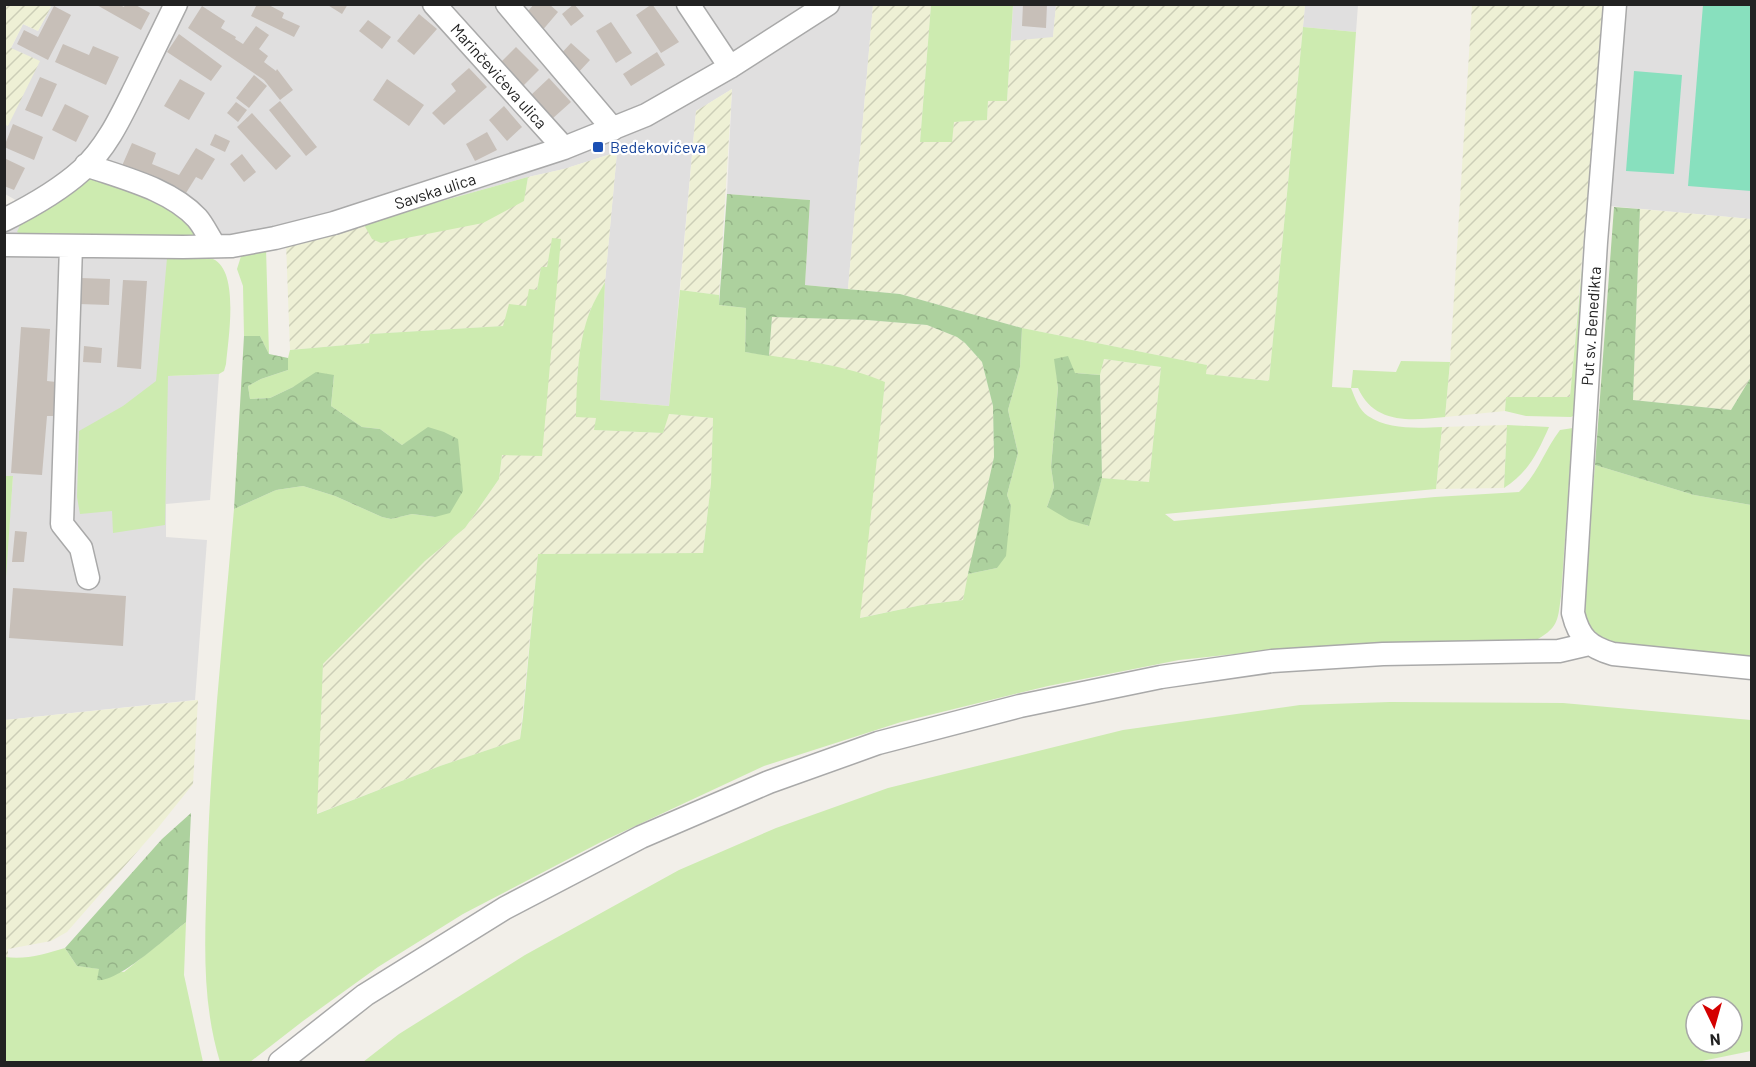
<svg xmlns="http://www.w3.org/2000/svg" width="1756" height="1067" viewBox="0 0 1756 1067" font-family="Barlow,sans-serif">
  <defs>
    <pattern id="farmland-furrows" width="10" height="10" patternUnits="userSpaceOnUse" patternTransform="scale(1.5)"><rect width="10" height="10" fill="#eef0d5"/><path d="M-1 1l2-2M0 10L10 0M9 11l2-2" fill="none" stroke="#ccceb7"/></pattern>
    <pattern id="forest-crowns" width="20" height="18" patternUnits="userSpaceOnUse" patternTransform="scale(1.5)"><rect width="20" height="18" fill="#add19e"/><path d="M2 6a3 3 0 1 1 6 0M12 15a3 3 0 1 1 6 0" fill="none" stroke="#95b388"/></pattern>
  </defs>
  <rect width="100%" height="100%" fill="#f2efe9"/>
  <path fill="#e0dfdf" d="M1305,4L1358,5L1356,32L1303,27Z
    M52,5H873L848,289L805,285L810,200L727,194L732,89L696,111L669,406L600,400L605,282L617,152L564,169L528,177L363,223L212,254L169,376L219,374L210,500L166,504V537L207,540L195,700L5,720L4,592L13,477L5,476V212L21,203L5,194V124L8,126L11,48L23,24L38,31Z
    M1013,5H1056L1053,38L1011,41Z
    M1604,5H1751V219L1588,204Z"/>
  <path fill="url(#farmland-furrows)" d="M5,4L52,5L38,31L23,24L11,48L40,61L8,126L4,124Z
    M873,5H931L920,141L951,142L954,122L987,120L988,101H1007L1011,41L1053,37L1056,5H1305L1269,381L1205,374L1207,365L1022,328L900,294L848,289Z
    M1472,5H1604L1570,398L1506,397L1505,411L1445,417L1450,362Z
    M732,89L719,295L680,290L696,111Z
    M617,152L605,282L590,310L581,343L577,375L596,418L595,430L663,433L668,414L713,418L711,483L703,553L538,554L520,739L440,766L316,814L323,664L425,561L465,528L499,479L502,455L554,308L561,240L552,239L547,267L541,268L537,290L526,306L504,326L370,334L369,343L290,350L286,243L363,223L524,201L528,177L564,169Z
    M1640,209L1751,219V377L1731,410L1633,400Z
    M772,317L867,320L927,325L957,337L965,343L982,362L993,406L994,457L963,600L922,605L859,618L885,382L829,365L769,356Z
    M1104,359L1161,367L1149,482L1102,478L1100,375Z
    M1507,425L1504,488L1436,489L1442,427Z
    M198,700L193,784L157,829L67,932L51,941L8,949V957H5V720Z"/>
  <path fill="#cdebb0" fill-rule="evenodd" d="M931,5H1013L1007,101H988L987,120L954,122L952,142H920Z
    M1303,27L1356,32L1332,387L1351,388L1353,370L1396,372L1401,361L1450,362L1445,417C1410,421 1374,424 1358,388H1351C1355,398 1359,410 1368,416C1389,430 1418,428 1442,427L1436,489L1165,514L1174,521L1435,497L1519,492C1539,472 1544,451 1560,430L1573,428L1561,596C1558,618 1559,627 1538,639L1300,647L1179,660L1048,686L901,722L764,766L601,842L463,914L378,967L303,1021L250,1062H220C201,1000 205,937 207,873C210,751 224,630 234,509L276,490L303,486L335,496L382,517L391,519L412,514L435,517L414,438L402,445L380,429L362,427L331,406L334,375L293,387L270,398L250,399L248,386L261,379L288,370V358L290,350L369,343L370,334L503,326L509,304L526,306L529,289L537,290L541,267H547L552,238L561,239L542,456L502,455L499,479L465,528L425,561L323,664L317,814L440,766L520,739L523,717L538,554L703,553L711,483L713,418L669,414L663,433L594,430L596,418L576,417C577,382 577,345 590,311C594,301 600,291 605,282L600,400L669,406L680,290L719,295V305L746,308L745,352C792,359 841,363 885,382L860,618L922,605L963,600L968,574L997,568L1011,506L1007,495L1018,453L1008,410L1020,367L1022,328L1207,365L1206,374L1269,381ZM1055,359L1075,373L1100,375L1104,359L1161,367L1149,482L1102,478L1088,526L1047,507L1054,487L1051,467L1058,388Z
    M528,177L524,201L483,223L381,243L372,239L363,223Z
    M108,178L189,217L196,236L59,238V233L21,234L17,232L21,223L88,179Z
    M1588,204L1575,415L1571,417L1526,416L1505,411L1506,397H1570Z
    M266,248L269,354L260,336H244L243,286L237,269L242,253Z
    M167,258C178,258 204,255 213,259C240,271 228,340 226,364L224,371L219,374L168,376L165,525L113,533L112,511L80,514L77,497L79,431L123,406L156,381Z
    M1507,425L1549,427C1538,452 1528,473 1504,488Z
    M1595,465L1694,495L1751,505V659L1613,644L1590,633L1582,615Z
    M4,476H13L5,592H4Z
    M1390,702L1563,703L1751,720V1051L1697,1062H363L399,1034L525,955L679,870L776,828L888,788L1123,730L1300,705ZM1696,1007H1732V1043H1696Z
    M186,922L184,975L203,1062H5V957C26,960 45,954 65,948L77,966L124,972Z"/>
  <path fill="url(#forest-crowns)" d="M727,194L810,200L805,285L900,294L1022,328L1020,367L1008,410L1018,453L1007,495L1011,506L1006,556L997,568L968,574L994,457L993,406L982,362L965,343L957,337L927,325L867,320L772,317L769,356L745,352L746,308L719,305Z
    M1614,207L1640,209L1633,400L1731,410L1751,377V505L1694,495L1595,465Z
    M244,336H260L269,354L288,358V370L261,379L248,386L250,399L270,398L293,387L316,372L334,375L331,406L362,427L380,429L402,445L428,427L444,432L458,439L463,491L450,513L435,517L412,514L391,519L382,517L335,496L303,486L276,490L234,509Z
    M1068,356L1075,373L1100,375L1102,478L1089,526L1069,520L1047,507L1054,487L1051,467L1058,388L1054,359Z
    M191,813L186,922C168,936 118,983 97,980L99,969L77,966L65,948L162,839Z"/>
  <path fill="#88e0be" d="M1703,5H1751V191L1688,186Z
    M1634,71L1682,75L1674,174L1626,171Z"/>
  <path fill="#c7bfb8" d="M95,4H118L124,7L125,4H134L150,13L141,30Z
    M257,4H267L284,13L282,18L300,26L294,37L251,16Z
    M326,4H348L342,14Z
    M534,4H549L558,12L541,32L524,16Z
    M574,4L584,16L571,26L562,14Z
    M652,4L679,42L661,53L636,15Z
    M1023,4H1047L1046,28L1022,26Z
    M54,6L71,15L48,60L17,44L24,30L38,37Z
    M202,6L225,21L221,28L236,37L235,39L243,44L256,26L269,35L259,49L268,56L264,62L276,71L277,69L293,90L280,100L264,80L188,28Z
    M419,14L437,29L414,55L397,41Z
    M368,20L391,37L382,49L359,31Z
    M611,22L632,53L616,63L596,31Z
    M179,34L222,66L211,81L167,52Z
    M571,43L590,60L576,75L557,58Z
    M63,44L89,55L93,46L119,57L106,85L55,62Z
    M516,47L539,70L520,89L497,66Z
    M657,52L665,65L631,86L623,74Z
    M469,68L487,87L444,125L432,113L456,91L451,84Z
    M254,75L267,86L249,108L236,98Z
    M40,77L57,84L42,117L25,110Z
    M549,78L571,102L552,119L531,95Z
    M180,79L205,93L189,120L164,106Z
    M387,79L424,105L409,126L373,100Z
    M280,101L317,147L306,156L269,110Z
    M236,102L247,110L238,122L227,113Z
    M65,104L89,116L76,142L52,130Z
    M504,106L522,127L507,141L489,120Z
    M252,113L291,156L276,170L237,127Z
    M13,124L43,137L34,160L4,147Z
    M487,132L497,150L475,161L466,144Z
    M215,134L230,141L225,152L210,145Z
    M132,143L156,153L152,164L179,175L196,148L215,159L202,180L196,177L186,193L175,186L173,190L121,168Z
    M242,154L256,172L244,182L230,164Z
    M4,158L25,168L14,190L4,186Z
    M80,278L110,279L109,305L79,304Z
    M123,280L147,281L141,369L117,367Z
    M21,327L50,329L47,381L56,382L54,416H47L42,475L11,473Z
    M84,346L102,348L101,363L83,362Z
    M15,531L27,532L24,562H12Z
    M13,588L126,596L123,646L9,638Z"/>
  <g fill="none" stroke-linecap="round" stroke-linejoin="round">
    <defs>
      <path id="minor" d="M434,4L564,148
        M507,4L613,129
        M688,4L730,67
        M1615,4L1596,242L1573,613C1579,638 1589,647 1613,654L1752,668
        M86,165C123,178 170,189 197,218C204,226 209,238 215,246
        M4,220C32,206 60,190 82,170C108,146 122,114 137,84C150,57 163,31 176,4
        M4,245L183,247L232,246L275,238L334,223L564,148L646,115L730,67L828,4
        M71,246L62,524L81,548L88,578
        M280,1062L365,995L505,908L641,837L769,782L878,743L1020,706L1161,677L1272,661L1383,654L1559,651L1589,644"/>
    </defs>
    <use href="#minor" stroke="#a9a9a9" stroke-width="25"/>
    <use href="#minor" stroke="#fff" stroke-width="22"/>
  </g>
  <rect fill="#1a4fb4" stroke="#fff" stroke-width="2" x="592" y="141" width="12" height="12" rx="3"/>
  <g text-anchor="middle" stroke-width="4.5" stroke-linejoin="round" paint-order="stroke">
    <g font-size="16" fill="#222" stroke="#fff">
      <text transform="translate(499 76) rotate(48)" y="6">Marinčevićeva ulica</text>
      <text transform="translate(435 191) rotate(-18)" y="6">Savska ulica</text>
      <text transform="translate(1591 326) rotate(-86)" y="6">Put sv. Benedikta</text>
    </g>
    <g font-size="16" fill="#164399" stroke="#fff" text-anchor="start">
      <text x="610" y="153">Bedekovićeva</text>
    </g>
  </g>
  <rect width="1756" height="1067" fill="none" stroke="#222222" stroke-width="12"/>
  <g transform="translate(1714 1025) rotate(175)"><circle r="28" fill="#ffffff" stroke="#a7a7a7" stroke-width="1.5"/>
  <path d="M0-4.5L10 22L0 15L-10 22Z" fill="#d40000"/>
  <text y="-9" font-size="16" font-weight="bold" text-anchor="middle" fill="#222222">N</text>
  </g>
</svg>
